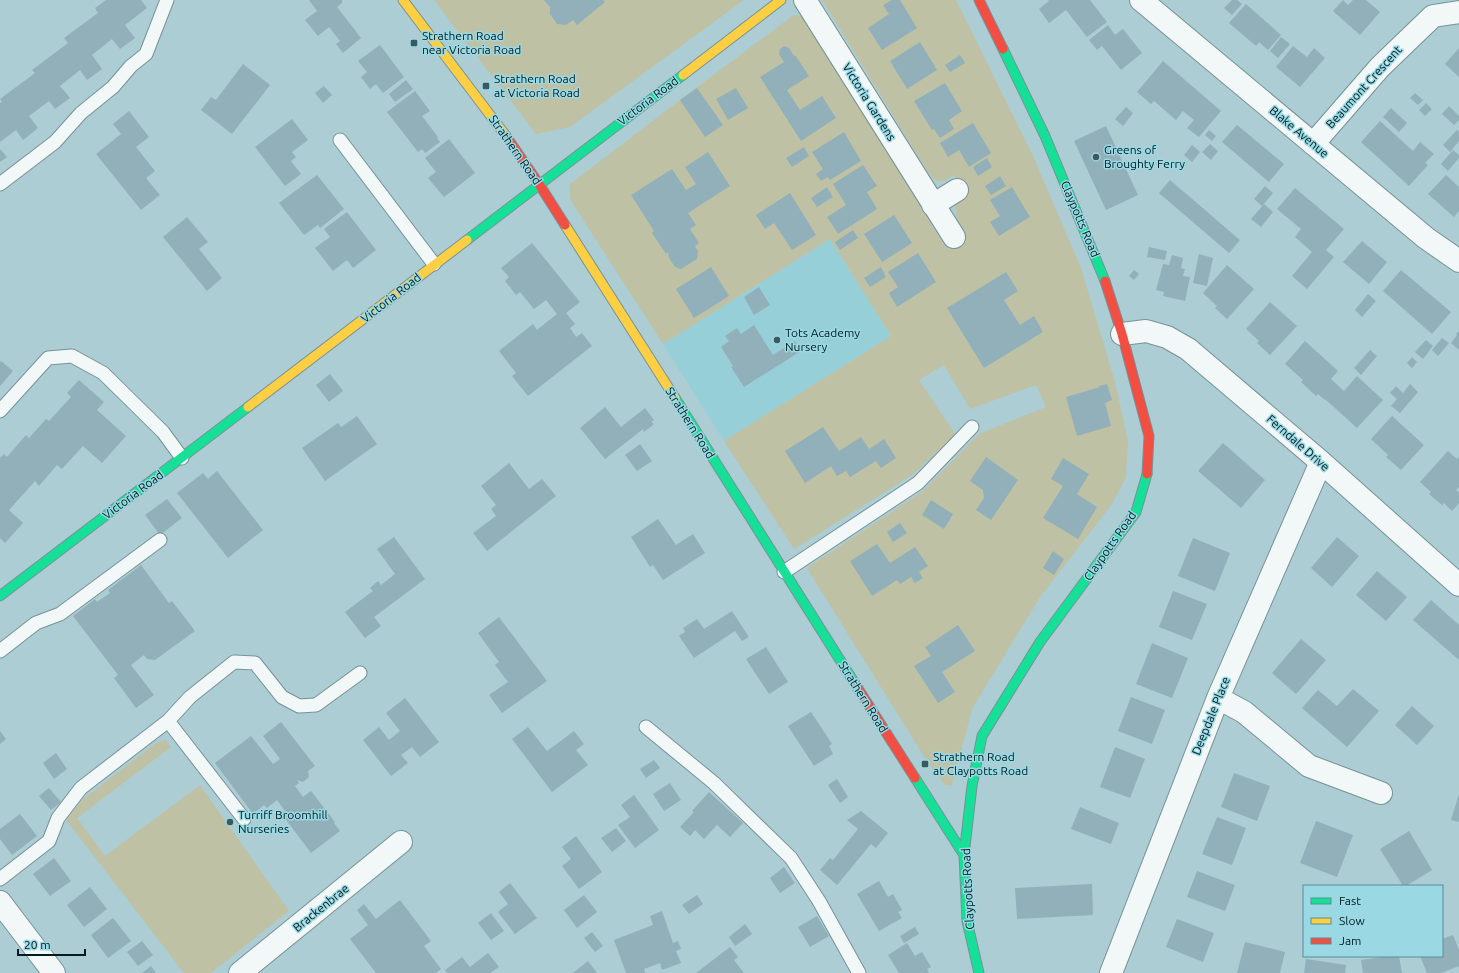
<svg xmlns="http://www.w3.org/2000/svg" width="1459" height="973" viewBox="0 0 1459 973" font-family="Ubuntu,sans-serif">
  <rect width="100%" height="100%" fill="#abcdd3"/>
  <path fill="#97cfd9" d="M830,239L891,336L724,441L663,344Z"/>
  <path fill="#bec1a4" d="M434,0H744L570,127L536,134Z
    M822,0H956L1033,156L1081,268L1115,382L1128,441L1126,477L1112,504L1040,597L972,709L952,786L945,785L928,763L807,568L923,491L979,434L1046,407L1036,385L970,409L944,365L919,380L955,434L912,475L794,549L724,441L891,336L830,239L663,344L571,201L569,185L680,100L794,15L803,16L946,248L967,235L957,218L955,204L968,196L954,175C944,181 941,185 931,177Z
    M166,740L171,747L77,818L105,856L200,785L289,911L211,973H184L66,820L82,800L156,743Z"/>
  <path fill="#92b0ba" d="M106,0H141L147,8L125,25L135,38L120,49L112,39L92,55L102,69L87,80L80,70L60,86L70,98L55,109L49,101L29,116L38,128L23,140L16,130L0,142V103L2,102L0,99L35,73L32,70L68,43L64,38L98,13L95,8Z
    M309,0H342V3L337,7L361,38L343,53L336,44L340,41L329,27L318,36L305,20L317,11Z
    M544,0H603L605,2L577,25L573,20L566,25L557,24L550,14V7Z
    M892,0H900L917,28L882,50L868,28L889,14L883,5Z
    M1048,0H1090L1107,22L1087,37L1066,10L1049,23L1039,9L1049,1Z
    M1232,0H1237L1242,4L1232,15L1224,8Z
    M1343,0L1348,5L1353,0H1366L1380,12L1360,35L1333,11Z
    M1246,4L1281,35L1268,50L1259,42L1256,46L1229,23Z
    M1108,25L1115,35L1123,29L1142,53L1121,70L1102,46L1097,50L1089,40Z
    M1281,37L1290,44L1278,58L1270,51Z
    M920,42L937,70L907,89L890,61Z
    M380,45L404,77L383,93L376,84L370,89L361,77L367,72L358,61Z
    M784,46L789,48L794,56L795,55L809,76L787,90L800,110L822,96L836,118L801,141L760,77L784,62L779,54L780,49Z
    M1293,46L1307,57L1314,48L1325,58L1300,87L1276,67Z
    M1459,48V77L1445,64Z
    M960,55L965,63L950,72L945,65Z
    M1163,61L1221,111L1199,137L1187,128L1194,120L1183,111L1176,120L1154,101L1151,104L1137,92Z
    M243,64L270,85L232,134L201,110L211,97L216,100Z
    M406,80L413,89L395,102L389,94Z
    M945,83L962,111L949,120L954,129L940,138L934,129L932,130L914,101Z
    M324,86L332,95L323,103L315,93Z
    M697,88L723,125L705,137L680,100Z
    M736,88L748,108L728,120L716,99Z
    M415,91L430,111L422,116L438,137L437,138L440,142L425,153L422,149L418,152L387,112Z
    M1415,93L1423,100L1418,105L1410,98Z
    M1426,103L1432,109L1425,116L1419,110Z
    M1449,106L1459,116V120L1454,125L1442,114Z
    M1126,107L1133,113L1123,126L1115,119Z
    M1391,108L1407,123L1399,132L1383,117Z
    M129,111L149,137L136,147L155,171L146,178L160,195L141,210L96,154L121,134L113,124Z
    M292,119L308,140L292,152L296,157L291,161L301,174L285,186L255,147Z
    M1380,121L1413,151L1420,142L1434,154L1425,163L1428,165L1409,186L1361,142Z
    M973,123L991,153L969,167L959,150L948,157L940,143Z
    M1237,125L1284,164L1269,182L1222,142Z
    M1106,126L1138,195L1106,210L1074,141Z
    M1209,130L1216,136L1212,141L1205,135Z
    M1457,130L1459,132V141L1450,152L1443,145Z
    M844,132L861,161L830,180L828,177L821,181L816,174L823,169L812,152Z
    M449,139L475,173L444,197L428,178L436,172L425,158Z
    M1210,144L1218,151L1211,160L1202,152Z
    M1192,145L1200,152L1192,162L1184,155Z
    M804,147L809,156L792,167L786,158Z
    M0,149L7,157L0,162Z
    M1453,150L1459,155V158L1448,171L1441,164Z
    M708,152L730,186L688,213L696,225L690,229L699,243L695,246L698,251L697,259L681,269L675,267L669,258L668,252L666,254L652,233L654,231L631,195L672,169L686,190L696,184L685,167Z
    M987,158L992,167L978,176L973,167Z
    M863,165L877,186L867,192L877,209L838,234L827,217L846,205L833,184Z
    M317,175L344,209L320,228L318,225L304,235L279,203Z
    M1446,175L1459,187V211L1454,217L1428,194Z
    M1000,176L1006,186L991,195L985,186Z
    M1170,180L1240,240L1229,253L1159,193Z
    M1265,186L1273,193L1262,206L1254,199Z
    M827,187L833,197L817,207L811,198Z
    M1012,187L1030,217L999,236L990,222L1000,216L990,200Z
    M1295,188L1344,229L1326,250L1334,257L1307,289L1292,276L1312,252L1295,237L1301,229L1277,209Z
    M790,193L816,235L792,250L774,223L765,229L756,215Z
    M1264,204L1273,212L1261,227L1251,219Z
    M347,212L376,250L353,268L347,260L333,271L315,248L330,237L324,229Z
    M894,215L912,243L882,262L864,234Z
    M187,217L208,242L199,249L222,278L207,291L163,237Z
    M853,230L858,238L840,250L835,242Z
    M1362,241L1387,262L1369,284L1343,262Z
    M532,243L580,302L566,313L575,324L570,328L576,337L582,333L592,346L528,396L512,376L516,373L499,351L533,324L537,330L557,314L546,300L534,309L520,292L516,295L505,281L509,277L501,268Z
    M1149,247L1167,251L1165,260L1147,257Z
    M918,253L936,282L897,307L889,293L898,287L888,272Z
    M1199,254L1213,258L1207,286L1193,283Z
    M1172,255L1183,258L1181,268L1185,269L1183,276L1190,277L1185,301L1163,296L1164,292L1156,290L1163,264L1169,265Z
    M1227,265L1254,289L1227,319L1215,308L1217,306L1203,293Z
    M711,267L729,296L694,318L676,289Z
    M881,267L886,277L870,287L864,278Z
    M1134,270L1139,274L1134,280L1129,276Z
    M1401,270L1451,312L1432,334L1383,291Z
    M1006,272L1018,291L1004,300L1011,311L1020,325L1034,316L1043,332L984,368L947,308Z
    M759,287L770,305L754,315L744,297Z
    M1368,294L1376,301L1362,317L1355,310Z
    M1270,302L1297,326L1270,355L1257,343L1259,341L1246,329Z
    M754,325L773,355L795,341L801,351L744,387L731,367L733,366L721,347L729,341L725,336L737,328L741,334Z
    M1459,331V350L1451,343L1457,335L1456,334Z
    M1442,338L1449,343L1438,356L1432,350Z
    M1426,340L1433,346L1423,359L1415,352Z
    M1305,341L1338,371L1331,379L1344,391L1357,376L1383,400L1357,428L1325,399V400L1318,394L1316,396L1301,382L1303,380L1285,364Z
    M1370,350L1377,356L1361,375L1354,368Z
    M1412,357L1417,362L1412,368L1407,363Z
    M1,361L13,371L0,386V362Z
    M330,374L343,391L329,402L316,385Z
    M79,380L104,402L97,410L126,436L102,463L83,446L62,469L57,465L39,486L35,481L9,510L23,523L5,543L0,538V458L4,454L7,457L26,435L29,438L46,419L49,421L71,397L67,393Z
    M1107,384L1112,400L1105,403L1111,426L1077,436L1066,397L1100,387L1099,386Z
    M1410,384L1418,392L1400,413L1391,406L1397,399L1390,393L1396,386L1403,393Z
    M605,407L621,427L645,408L654,420L651,422L654,424L644,432L643,429L605,459L580,428Z
    M357,416L377,444L325,481L302,448L338,423L341,427Z
    M1392,416L1424,445L1401,470L1386,457L1388,455L1371,439Z
    M823,427L839,451L861,437L869,449L884,439L896,458L881,468L876,461L850,477L846,471L837,476L831,466L805,483L785,451Z
    M1223,443L1265,480L1241,508L1198,471Z
    M640,444L652,461L637,471L625,455Z
    M1448,451L1457,459L1459,457V487L1456,490L1459,492V503L1452,511L1444,503L1442,505L1429,494L1431,492L1420,482Z
    M986,457L1018,480L991,520L976,510L984,498L983,490L970,481Z
    M1063,458L1089,474L1077,494L1097,507L1078,539L1043,518L1063,486L1051,479Z
    M509,463L529,489L542,479L556,496L487,551L473,533L496,516L491,509L496,505L481,486Z
    M217,471L263,530L228,558L177,493L203,473L208,479Z
    M167,499L182,518L160,535L145,515Z
    M931,500L953,514L944,529L922,515Z
    M658,519L676,545L693,534L705,553L663,580L653,565L650,567L631,537Z
    M900,523L907,533L893,542L887,532Z
    M394,537L425,579L374,617L381,626L365,638L345,612L373,591L370,588L378,581L381,585L395,574L377,549Z
    M1337,537L1359,556L1332,587L1311,568Z
    M1193,538L1230,553L1215,591L1178,576Z
    M877,544L890,563L915,547L928,566L919,572L923,578L915,583L911,577L900,584L897,580L872,596L850,561Z
    M1053,551L1064,559L1054,575L1043,568Z
    M141,565L169,603L172,601L195,631L155,660L147,659L144,655L131,665L154,695L136,708L114,678L118,675L73,616L95,599L97,602L110,593L108,590Z
    M1377,571L1407,597L1386,621L1356,595Z
    M1173,591L1207,604L1192,640L1159,627Z
    M1431,600L1459,625V660L1413,620Z
    M732,611L749,637L742,641L735,631L694,658L679,636L685,632L683,628L697,619L704,629Z
    M499,617L547,681L502,713L489,695L508,682L495,665L499,662L478,633Z
    M958,625L975,651L942,672L955,692L938,703L914,666L931,656L925,647Z
    M1301,639L1326,660L1296,694L1272,673Z
    M1152,643L1188,658L1172,698L1136,684Z
    M766,647L788,682L769,694L746,659Z
    M1353,689L1379,711L1347,747L1302,708L1318,690L1337,706Z
    M1131,697L1165,710L1152,744L1118,731Z
    M405,698L439,742L420,757L412,747L401,755L408,763L391,776L363,740L379,727L389,740L400,731L386,713Z
    M1412,706L1434,726L1417,745L1395,725Z
    M811,712L832,744L829,746L833,754L814,766L788,726Z
    M281,722L315,766L308,771L309,777L303,782L297,780L299,783L295,786L303,797L311,791L335,822L334,823L340,831L311,853L281,813L285,811L277,800L267,808L264,805L253,814L215,763L251,736L273,764L280,759L263,736Z
    M528,727L547,751L574,731L584,744L576,750L588,765L552,792L512,739Z
    M0,731L6,739L0,744Z
    M1115,747L1145,759L1130,798L1100,787Z
    M56,753L67,769L54,779L43,763Z
    M654,760L660,768L646,778L640,769Z
    M1234,773L1270,786L1257,821L1221,807Z
    M837,779L848,797L840,803L828,785Z
    M670,783L681,800L664,811L653,794Z
    M49,788L61,802L51,810L39,796Z
    M709,792L743,823L730,837L717,825L704,839L695,830L690,836L680,827L694,812L692,811Z
    M1459,794V822L1451,820Z
    M634,795L659,830L635,848L618,825L630,817L621,805Z
    M1080,807L1119,823L1111,844L1071,829Z
    M861,811L888,833L876,848L871,844L837,885L820,870L830,858L833,860L858,829L847,820Z
    M20,814L37,836L12,855L0,839V829Z
    M1217,817L1246,828L1232,865L1202,854Z
    M1316,821L1353,835L1337,877L1300,863Z
    M616,828L626,841L612,852L601,838Z
    M1409,831L1432,870L1406,886H1403L1380,849Z
    M576,836L602,872L579,889L562,866L571,859L562,847Z
    M54,858L71,881L50,896L33,874Z
    M784,867L795,883L780,893L770,878Z
    M1197,871L1235,885L1225,911L1187,897Z
    M879,881L888,897L893,894L902,910L898,912L902,918L879,931L857,894Z
    M510,883L537,918L515,934L498,912L508,904L499,892Z
    M1092,884L1093,915L1017,919L1015,888Z
    M90,887L107,909L84,927L67,905Z
    M584,895L597,912L577,928L564,910Z
    M697,895L703,904L689,914L682,905Z
    M400,900L431,941L424,946L441,969L436,973H376L350,939L368,925L357,910L364,904L376,919Z
    M662,911L673,943L678,941L681,949L676,951L681,963L662,970L660,963L644,969L645,973H626L614,940L653,925L650,916Z
    M491,913L504,931L491,940L478,923Z
    M817,916L829,936L810,947L798,927Z
    M113,918L131,941L108,958L91,935Z
    M1177,919L1214,933L1203,962L1166,947Z
    M745,924L752,934L735,946L729,937Z
    M915,927L919,934L904,943L900,936Z
    M592,932L603,946L595,952L584,938Z
    M1453,935L1459,950V966L1441,973H1427L1420,956H1442V939Z
    M142,941L153,955L138,966L127,952Z
    M1245,942L1285,952L1280,973H1237Z
    M907,943L915,956L922,952L931,967L927,969L929,973H899L888,955Z
    M730,947L738,957L734,960L744,973H696Z
    M488,953L499,967L490,973H447L445,970L462,957L470,967Z
    M1389,956H1399L1402,973H1363L1361,960Z
    M1306,959L1346,965L1345,973H1304Z
    M588,961L597,973H573Z
    M151,966L156,973H142Z"/>
  <g fill="none" stroke-linecap="round" stroke-linejoin="round">
    <defs>
      <path id="lane" d="M340,140L434,264
        M0,184L55,142L81,113L113,87L131,66L146,54L167,0
        M0,411L48,358L72,356L103,373L163,432L182,458
        M784,572L918,483L972,427
        M0,651L36,623L60,614L160,540
        M168,721L244,819
        M646,727L714,783L791,858L819,901L859,973
        M0,879L49,841L58,818L81,788L168,721L190,697L234,662L255,663L282,697L299,706L316,705L360,673"/>
      <path id="street" d="M805,0L954,237
        M1141,0L1426,238L1459,261
        M1313,144L1380,67L1433,16L1459,12
        M933,205L957,190
        M1122,334L1146,331L1167,337L1188,349L1321,462L1459,585
        M1218,698L1244,712L1309,766L1381,793
        M0,902L54,973
        M240,973L401,842
        M1111,973L1218,698L1321,462"/>
      <path id="fast" d="M1003,49L1045,136L1105,281
        M467,240L683,75
        M675,398L857,687
        M0,596L248,407
        M915,778L964,855
        M979,973L967,921L964,855L972,786L982,736L1040,642L1136,512L1147,474"/>
      <path id="slow" d="M403,0L506,136
        M683,75L781,0
        M565,225L675,398
        M248,407L467,240"/>
      <path id="jam" d="M979,0L1003,49
        M506,136L539,184L565,225
        M1105,281L1122,334L1149,436L1147,474
        M857,687L915,778"/>
    </defs>
    <use href="#lane" stroke="#779297" stroke-width="15"/>
    <use href="#street" stroke="#779297" stroke-width="24"/>
    <use href="#fast" stroke="#779297" stroke-width="11"/>
    <use href="#slow" stroke="#779297" stroke-width="11"/>
    <use href="#jam" stroke="#779297" stroke-width="11"/>
    <use href="#lane" stroke="#f2f8f8" stroke-width="13"/>
    <use href="#street" stroke="#f2f8f8" stroke-width="22"/>
    <use href="#fast" stroke="#16e098" stroke-width="9"/>
    <use href="#slow" stroke="#ffcf43" stroke-width="9"/>
    <use href="#jam" stroke="#f24e42" stroke-width="9"/>
  </g>
  <g fill="#3d595e" stroke="#9ad9e4" stroke-width="1.5">
    <rect x="410" y="39" width="8" height="8" rx="2"/>
    <rect x="482" y="82" width="8" height="8" rx="2"/>
    <circle cx="1096" cy="157" r="4"/>
    <circle cx="777" cy="340" r="4"/>
    <rect x="921" y="760" width="8" height="8" rx="2"/>
    <circle cx="230" cy="822" r="4"/>
  </g>
  <g text-anchor="middle" stroke-width="3" stroke-linejoin="round" paint-order="stroke">
    <g font-size="12" fill="#021b1f" stroke="#9ad9e4" text-anchor="start">
      <text x="422" y="40">Strathern Road<tspan x="422" dy="14">near Victoria Road</tspan></text>
      <text x="494" y="83">Strathern Road<tspan x="494" dy="14">at Victoria Road</tspan></text>
      <text x="1104" y="154">Greens of<tspan x="1104" dy="14">Broughty Ferry</tspan></text>
      <text x="785" y="337">Tots Academy<tspan x="785" dy="14">Nursery</tspan></text>
      <text x="933" y="761">Strathern Road<tspan x="933" dy="14">at Claypotts Road</tspan></text>
      <text x="238" y="819">Turriff Broomhill<tspan x="238" dy="14">Nurseries</tspan></text>
    </g>
    <g font-size="12" fill="#021b1f" stroke="#9ad9e4">
      <text transform="translate(1364 87) rotate(-48)" y="4">Beaumont Crescent</text>
      <text transform="translate(648 101) rotate(-37)" y="4">Victoria Road</text>
      <text transform="translate(869 102) rotate(58)" y="4">Victoria Gardens</text>
      <text transform="translate(1299 132) rotate(40)" y="4">Blake Avenue</text>
      <text transform="translate(515 150) rotate(55)" y="4">Strathern Road</text>
      <text transform="translate(1080 219) rotate(67)" y="4">Claypotts Road</text>
      <text transform="translate(391 298) rotate(-38)" y="4">Victoria Road</text>
      <text transform="translate(690 423) rotate(58)" y="4">Strathern Road</text>
      <text transform="translate(1298 443) rotate(41)" y="4">Ferndale Drive</text>
      <text transform="translate(133 495) rotate(-37)" y="4">Victoria Road</text>
      <text transform="translate(1110 546) rotate(-55)" y="4">Claypotts Road</text>
      <text transform="translate(863 697) rotate(58)" y="4">Strathern Road</text>
      <text transform="translate(1211 716) rotate(-68)" y="4">Deepdale Place</text>
      <text transform="translate(968 889) rotate(-93)" y="4">Claypotts Road</text>
      <text transform="translate(321 908) rotate(-39)" y="4">Brackenbrae</text>
    </g>
  </g>
  <rect x="1303" y="885" width="140" height="72" fill="#9ad9e4" stroke="#5d8d95"/>
  <rect x="1311" y="898" width="20" height="6" fill="#16e098" stroke="#5d8d95"/>
  <text x="1339" y="905" font-size="12" fill="#021b1f">Fast</text>
  <rect x="1311" y="918" width="20" height="6" fill="#ffcf43" stroke="#5d8d95"/>
  <text x="1339" y="925" font-size="12" fill="#021b1f">Slow</text>
  <rect x="1311" y="938" width="20" height="6" fill="#f24e42" stroke="#5d8d95"/>
  <text x="1339" y="945" font-size="12" fill="#021b1f">Jam</text>
  <path d="M18 949v6h67v-6" fill="none" stroke="#021b1f" stroke-width="2"/>
  <text x="24" y="949" font-size="12" fill="#021b1f" stroke="#9ad9e4" stroke-width="3" paint-order="stroke">20 m</text>
</svg>
